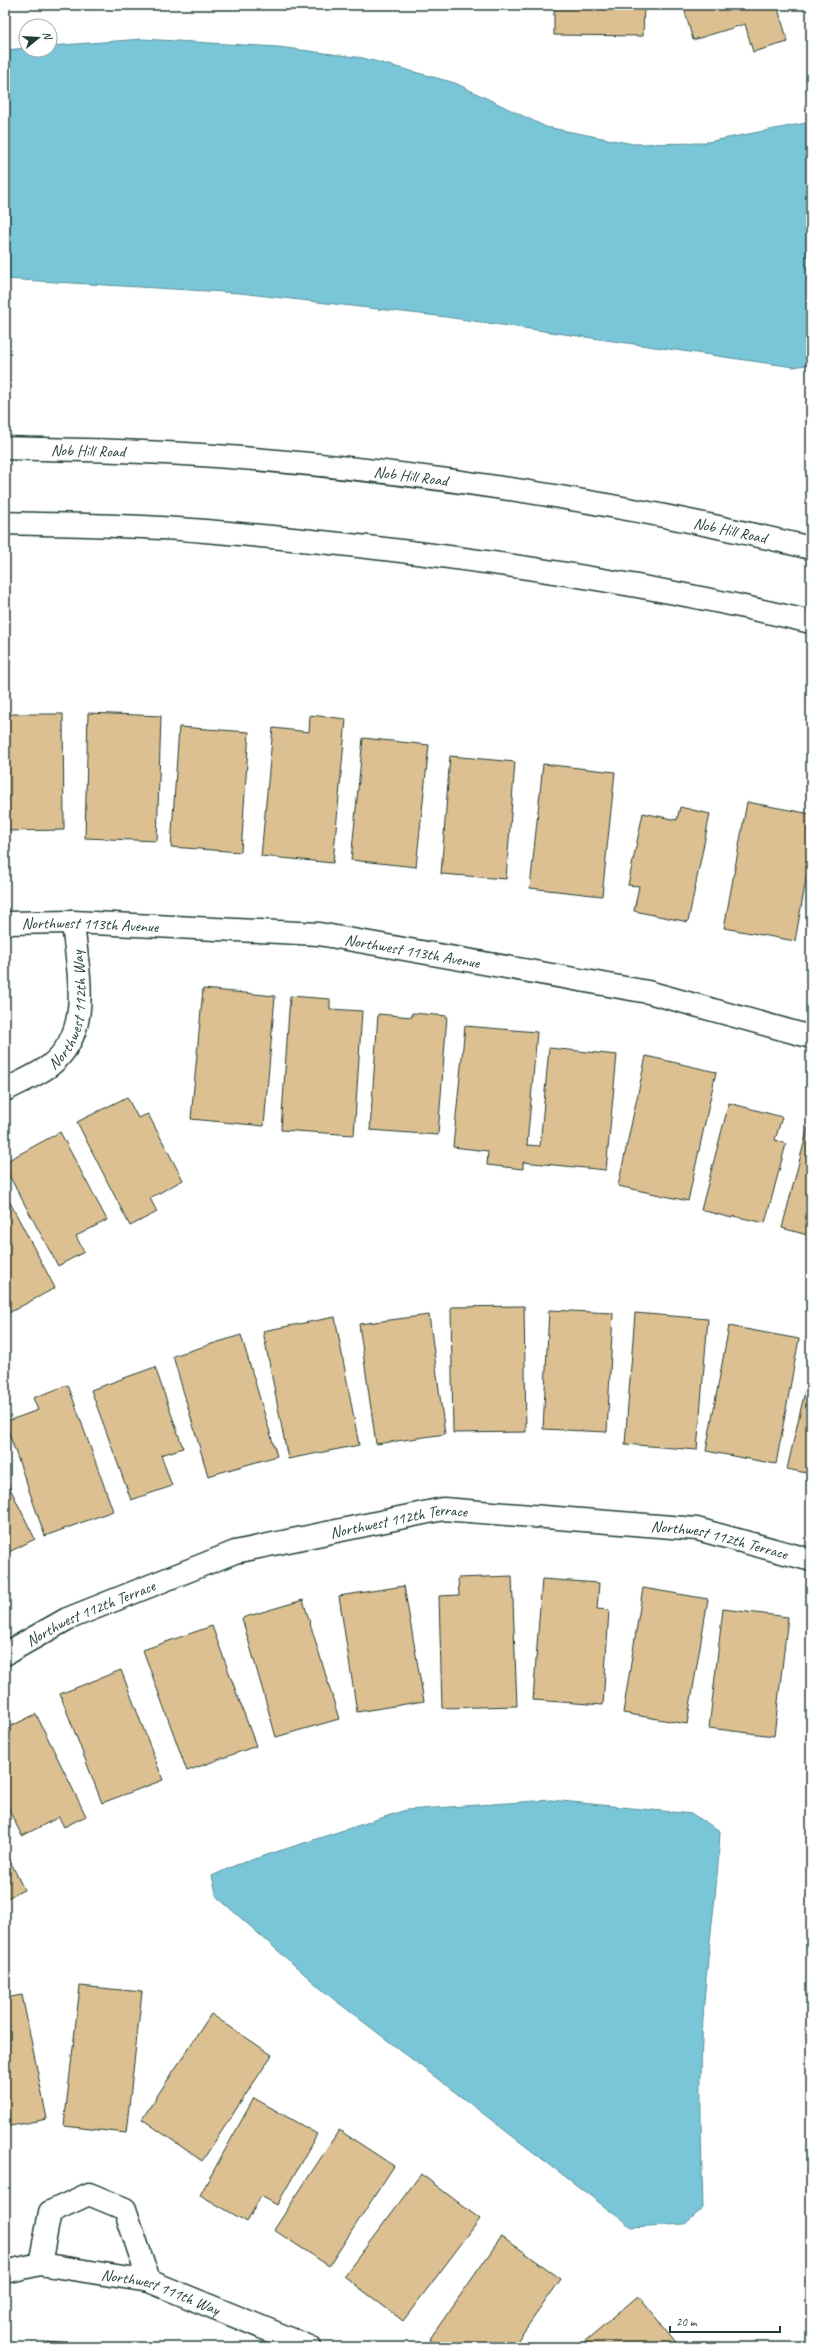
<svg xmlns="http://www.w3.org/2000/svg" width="816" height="2352" viewBox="0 0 816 2352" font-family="Caveat,sans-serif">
  <rect width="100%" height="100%" fill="#fff"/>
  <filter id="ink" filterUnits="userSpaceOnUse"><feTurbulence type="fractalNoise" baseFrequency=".025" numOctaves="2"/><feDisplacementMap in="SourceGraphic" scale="8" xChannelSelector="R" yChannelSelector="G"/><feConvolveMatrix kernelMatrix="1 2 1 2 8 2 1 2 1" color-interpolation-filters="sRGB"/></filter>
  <g filter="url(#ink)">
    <path fill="#7ac6d9" stroke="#568f97" d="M142,39L278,47L363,58L455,83L546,127L633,144L702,143L811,122V364L794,367L446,317L240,293L5,279V50L26,48V50H50V46Z
      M551,1800L692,1814L720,1831C718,1888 708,1945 704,2003C699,2071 701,2140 703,2208L685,2224L631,2227L327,1994L217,1897L212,1876L236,1865L406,1810Z"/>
    <path fill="#ddc091" stroke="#1f3d34" d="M554,5H644L643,36L554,35Z
      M683,5H777L788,42L753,52L745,24L693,40Z
      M88,713L161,716L157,841L85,838Z
      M5,714H63L64,830L5,831Z
      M310,715L346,719L333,863L261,856L273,728L309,732Z
      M179,727L249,732L241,852L171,847Z
      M363,738L429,745L416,867L351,860Z
      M450,756L515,762L506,879L441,874Z
      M543,764L615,772L602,896L530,888Z
      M747,802L811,814V852L795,941L724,928Z
      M680,807L710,814L688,922L634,911L639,886L628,885L643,813L677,820Z
      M203,989L275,996L264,1126L191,1119Z
      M290,996L330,999V1009L362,1011L354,1135L281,1130Z
      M412,1013L447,1016L438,1135L370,1130L378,1014L412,1017Z
      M465,1026L537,1032L527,1145L540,1146L549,1048L617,1055L606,1170L523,1162V1169L487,1165L488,1151L453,1147Z
      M646,1056L716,1072L688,1201L618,1186Z
      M127,1097L138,1118L148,1114L183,1180L150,1198L157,1212L130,1226L77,1122Z
      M729,1103L782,1117L775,1140L786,1144L765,1223L733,1216L732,1218L701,1210Z
      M811,1116V1236L782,1228Z
      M60,1132L107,1220L76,1236L84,1252L58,1266L5,1168V1162Z
      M5,1193L55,1288L5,1315Z
      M524,1306L526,1432L453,1433L451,1307Z
      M549,1310L613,1313L607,1432L543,1429Z
      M635,1313L708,1319L697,1450L625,1444Z
      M429,1315L445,1434L376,1444L359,1324Z
      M335,1317L359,1445L288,1459L263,1331Z
      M729,1326L799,1339L776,1464L706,1451Z
      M241,1335L277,1456L208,1476L173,1356Z
      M811,1365V1474L787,1469Z
      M155,1367L183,1448L161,1455L172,1486L131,1500L91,1390Z
      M68,1385L113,1511L45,1536L5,1422L38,1410L33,1398Z
      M5,1478L35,1539L5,1554Z
      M512,1576L517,1706L442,1708L439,1596L459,1595L458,1578Z
      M542,1579L599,1583L597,1609L609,1610L603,1705L533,1700Z
      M404,1586L424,1701L357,1712L339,1596Z
      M643,1588L708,1599L687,1724L623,1713Z
      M303,1600L339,1719L276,1737L242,1618Z
      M723,1609L788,1617L774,1736L709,1728Z
      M212,1626L256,1746L187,1771L143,1650Z
      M121,1670L163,1780L102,1803L60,1694Z
      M36,1714L86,1816L64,1827L59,1817L22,1836L5,1802V1729Z
      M5,1850L24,1890L5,1899Z
      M80,1986L142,1992L126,2133L64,2126Z
      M22,1995L47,2119L5,2127V1998Z
      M211,2014L272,2055L202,2161L142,2119Z
      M254,2098L317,2134L277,2205L261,2196L247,2222L200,2195Z
      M339,2130L394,2166L329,2266L274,2230Z
      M421,2174L480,2219L403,2321L344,2276Z
      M502,2236L561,2279L513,2347H439L429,2340Z
      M638,2296L680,2347H578Z
      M46,2341L108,2347H46Z"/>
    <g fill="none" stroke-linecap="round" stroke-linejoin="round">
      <defs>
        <g id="minor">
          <path id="s1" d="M5,923L73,922L319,934L648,992L811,1037"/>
          <path id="s2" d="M5,1090C19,1083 35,1076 48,1067C95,1032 77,972 73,922"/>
          <path id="s3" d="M5,1654L67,1619L235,1552L443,1509L697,1529L811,1560"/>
          <path d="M40,2264L50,2212L89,2194L125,2209L149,2281"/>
          <path id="s4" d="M5,2272L40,2264L149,2281L310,2347"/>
        </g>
        <g id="major">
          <path id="s5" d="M5,448C70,450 136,450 201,455C406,469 611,500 811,548"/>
          <path d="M5,523C72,525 139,525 205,531C408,548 612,575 811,622"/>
        </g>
      </defs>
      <use href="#minor" stroke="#1f3d34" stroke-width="25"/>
      <use href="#major" stroke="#1f3d34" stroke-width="25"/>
      <use href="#minor" stroke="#fff" stroke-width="22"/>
      <use href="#major" stroke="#fff" stroke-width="22"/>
    </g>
  </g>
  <g text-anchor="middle" stroke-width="3" stroke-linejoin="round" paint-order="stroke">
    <g font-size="16" fill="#1f3d34" stroke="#fff">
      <text dy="6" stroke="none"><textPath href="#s5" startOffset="83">Nob Hill Road</textPath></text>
      <text dy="6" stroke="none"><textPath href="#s5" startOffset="407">Nob Hill Road</textPath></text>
      <text dy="6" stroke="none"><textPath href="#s5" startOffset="731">Nob Hill Road</textPath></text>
      <text dy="6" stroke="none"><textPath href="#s1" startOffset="85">Northwest 113th Avenue</textPath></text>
      <text dy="6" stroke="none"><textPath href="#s1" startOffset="409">Northwest 113th Avenue</textPath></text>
      <text dy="6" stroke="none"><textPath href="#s2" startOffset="113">Northwest 112th Way</textPath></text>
      <text dy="6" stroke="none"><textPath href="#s3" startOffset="419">Northwest 112th Terrace</textPath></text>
      <text dy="6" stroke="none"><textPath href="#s3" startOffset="743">Northwest 112th Terrace</textPath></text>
      <text dy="6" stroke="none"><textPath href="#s3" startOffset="95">Northwest 112th Terrace</textPath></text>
      <text dy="6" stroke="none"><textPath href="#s4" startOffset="160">Northwest 111th Way</textPath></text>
    </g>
  </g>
  <rect width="816" height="2352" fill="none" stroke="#fff" stroke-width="20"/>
  <rect x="10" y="10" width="796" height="2332" fill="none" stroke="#1f3d34" stroke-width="1.5" filter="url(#ink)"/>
  <g transform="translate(38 38) rotate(72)"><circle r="19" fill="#ffffff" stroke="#a5b1ae"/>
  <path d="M0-3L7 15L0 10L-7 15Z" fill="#1f3d34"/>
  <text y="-6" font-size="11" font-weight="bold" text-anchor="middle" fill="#1f3d34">N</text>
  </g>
  <path d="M670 2326v6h110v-6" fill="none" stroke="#1f3d34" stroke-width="2"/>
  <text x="676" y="2326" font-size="12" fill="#1f3d34" stroke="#ffffff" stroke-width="3" paint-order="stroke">20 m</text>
</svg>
